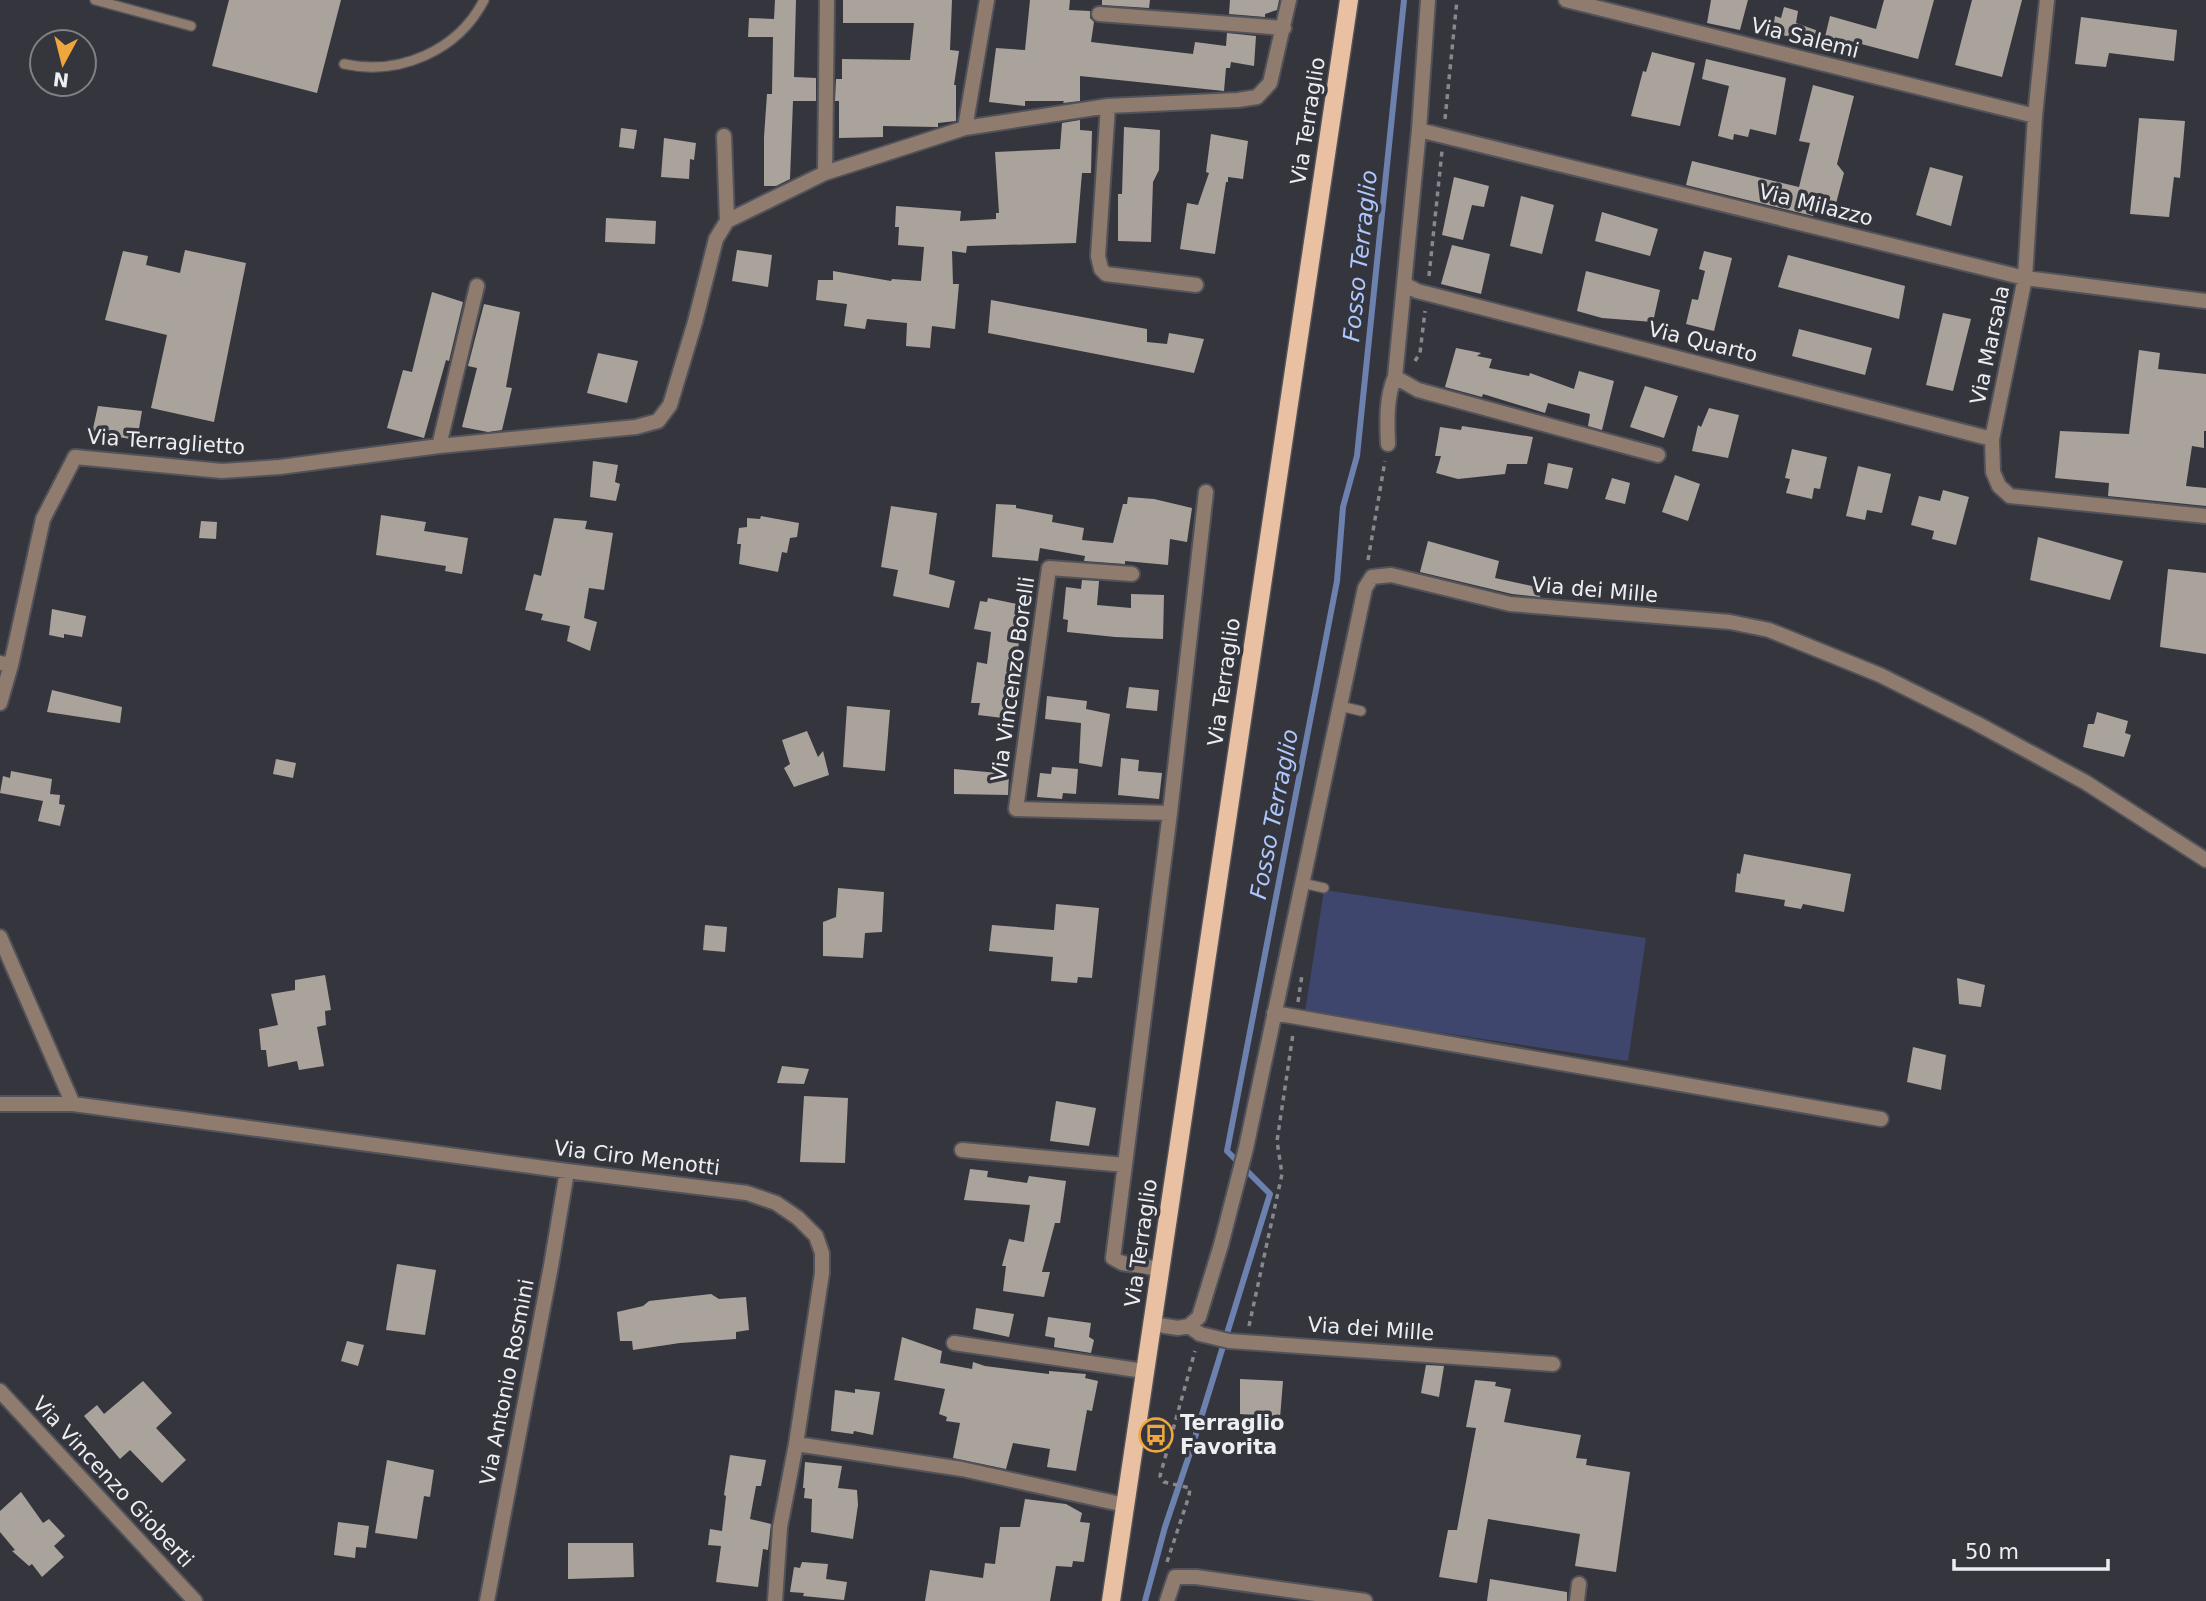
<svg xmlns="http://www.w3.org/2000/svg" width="2206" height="1601" viewBox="0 0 2206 1601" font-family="'DejaVu Sans',sans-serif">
  <rect width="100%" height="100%" fill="#35363d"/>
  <path fill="#3e466d" d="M1324,890L1646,938L1628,1061L1305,1012Z"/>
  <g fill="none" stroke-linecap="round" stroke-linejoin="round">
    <path stroke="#6d81ae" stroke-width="6" d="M1145,1601L1165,1527L1192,1447L1270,1194L1227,1151L1337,581L1343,507L1357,456L1404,0"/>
  </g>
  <path fill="#a9a39c" d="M229,0H341L317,93L212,66Z
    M775,0H796L794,77L816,78V101H793L790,179L776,186H764V137L767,94H772L773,37H748L749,18L774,19Z
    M843,0H952L950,50L959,51L954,85H956V121L938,123V127H936L883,126V137L839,138V101H835L836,79H842V59L910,60L914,23H843Z
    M1030,0H1070L1069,10L1090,11V18L1094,22L1091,42L1193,54L1195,42L1226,46L1227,33L1256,36L1254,66L1231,62L1230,68H1226L1224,91L1080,76V101L1063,103L1064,101H1025V106L989,102L996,48L1025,50Z
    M1102,0H1150L1149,8L1102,5Z
    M1230,0H1279L1277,10L1265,14V17L1229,14Z
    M1711,0H1748L1740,30L1707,23Z
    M1884,0H1934L1918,59L1850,41L1849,47L1824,41L1830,16L1876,29Z
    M1972,0H2022L2002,77L1955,65Z
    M1784,7L1798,11L1796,23L1824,33L1820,45L1772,32L1775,16L1781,18Z
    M2081,17L2177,30L2174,61L2109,53L2106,67L2075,64Z
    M1652,52L1695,63L1680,126L1631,116L1643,71L1646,72Z
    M1706,59L1786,78L1776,135L1750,129L1748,137L1734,134L1733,140L1718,136L1729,86L1702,79Z
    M1813,85L1854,96L1837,164L1844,173L1834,211L1816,208L1813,216L1686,185L1692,161L1799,187L1810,143L1799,141Z
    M2139,118L2185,121L2180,178L2174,177L2169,217L2130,214Z
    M1080,120V130L1092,131L1091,173H1082L1076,243L967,246L966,253L952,251L953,284H959L955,329L932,326L930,348L906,346L907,323L867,319L865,329L844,326L847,304L816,300L818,280H833V271L891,281L892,279L921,281L924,247L898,245L899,227H895L896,206L961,211L960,221L996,219V213H999L995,152L1060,149L1062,123Z
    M1124,127L1160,130L1159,170L1153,182L1151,242L1118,241V194H1122Z
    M621,128L637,130L634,149L619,147Z
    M1211,134L1248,141L1243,179L1228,177V182H1226L1215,254L1180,249L1187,203L1198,205L1209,173L1206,172Z
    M664,138L696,143L694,160L690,159L689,179L661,177Z
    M1930,167L1963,176L1951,226L1916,215Z
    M1454,177L1489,186L1484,207L1472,205L1463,240L1442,235Z
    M1521,196L1554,205L1542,254L1510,246Z
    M1602,212L1658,229L1650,256L1595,241Z
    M606,218L656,221L655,244L605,242Z
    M1452,245L1490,254L1481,294L1441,284Z
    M185,250L246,263L214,422L151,408L167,335L105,320L123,251L148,256L146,265L180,273Z
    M737,250L772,255L768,287L732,281Z
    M1704,251L1732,258L1714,331L1686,324L1692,299L1698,300L1705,271L1699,269Z
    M1788,255L1905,286L1899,319L1778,287Z
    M1586,271L1660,290L1653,322L1602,318L1577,311Z
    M432,292L463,302L449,361L446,360L424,438L387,428L403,370L412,372Z
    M991,300L1147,329V342L1167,344L1169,333L1204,339L1194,373L988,333Z
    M484,304L520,312L506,387L512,388L502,430L488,432L462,427L477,368L468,366Z
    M1943,313L1971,319L1953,391L1926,385Z
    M1799,329L1872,348L1865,375L1792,356Z
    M1456,348L1481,353L1477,356L1492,359L1489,368L1529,376L1530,373L1574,389L1579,371L1614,381L1602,430L1588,426L1590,414L1548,403L1545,413L1483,394L1482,397L1445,387Z
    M2139,350L2160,353L2158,369L2206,374V431H2204V448L2192,446L2186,486L2206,488V506L2108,496L2109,483L2055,478L2060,431L2129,434Z
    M598,353L638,361L627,403L587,393Z
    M1645,386L1678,396L1664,438L1630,427Z
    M98,406L142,411L137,440L92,433Z
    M1709,408L1739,415L1728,458L1692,451L1698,425L1701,427Z
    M1462,426L1533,437L1527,464H1507L1505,474L1458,479L1436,473L1441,456H1435L1440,427L1461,430Z
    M1792,449L1827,457L1820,489L1814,488L1812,499L1786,493L1790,479L1785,478Z
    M593,461L618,465L615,482L620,484L616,501L590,497Z
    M1548,463L1573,468L1568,489L1544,484Z
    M1858,466L1891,474L1882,513L1867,510L1865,520L1846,516Z
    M1675,475L1700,484L1688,521L1662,512Z
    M1612,478L1630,483L1625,504L1605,499Z
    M1943,490L1969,497L1956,545L1932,539L1934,531L1911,525L1919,496L1940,501Z
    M1128,497L1154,499L1192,508L1187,542L1170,539L1168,565L1125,561V564L1084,561L1085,556L1040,548L1038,561L992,557L996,504L1016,505V508L1053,515L1052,522L1084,528L1082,540L1113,543L1123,504H1127Z
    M891,506L937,513L929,574L955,581L949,608L893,596L898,570L881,567Z
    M381,515L426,522L424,531L468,538L462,574L445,571L446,566L376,555Z
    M761,516L799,523L797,537L790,538L787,553L782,552L778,572L739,564L741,544H737L739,528L747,527V518L760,519Z
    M554,518L587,521L585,529L613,533L604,590L589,588L584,618L597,622L590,651L567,641L570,626L541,620L543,614L525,610L534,574L541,576Z
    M201,521L217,522L216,539L199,538Z
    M2038,537L2123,561L2110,600L2030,580Z
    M1428,541L1499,561L1495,578L1541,588L1540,597L1512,594L1420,572Z
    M2168,569L2206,573V654L2160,647Z
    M1082,580L1099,581L1097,605L1131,608V594L1164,595L1163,639L1115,637L1067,632L1068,620L1063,619L1066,587L1081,589Z
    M988,598L1027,606L1003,718L978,715L980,703H971L977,662L987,664L991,632L974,629L980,601L987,602Z
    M52,609L86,616L82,637L64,634V638L49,635Z
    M1129,687L1159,690L1157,711L1126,708Z
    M52,690L122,707L120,723L47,712Z
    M1047,696L1087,701L1086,709L1110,714L1102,767L1079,763L1081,723L1045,719Z
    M847,706L890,710L885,771L843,767Z
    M2097,712L2128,721L2125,733L2131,735L2124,757L2083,747L2088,724H2094Z
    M807,731L818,757L823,751L829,775L794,787L784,768L790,764L782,740Z
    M1121,758L1139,760L1138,771L1162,773L1159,799L1118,795Z
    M276,759L296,763L293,778L273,774Z
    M1052,767L1078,769L1076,794L1063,793L1062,799L1037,797L1040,773L1051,774Z
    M954,769L1009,774L1008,795L954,794Z
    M11,771L52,779L50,794L60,795L59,804L65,805L60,826L38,821L43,801L0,793L3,776L10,778Z
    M1744,854L1851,874L1844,912L1803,904L1801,909L1784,906L1785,900L1735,892L1737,873L1740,874Z
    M838,888L884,892L882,932L865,933L863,958L823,956V922L836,917Z
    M1056,904L1099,908L1092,978L1078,977L1077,983L1051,981L1053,957L989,951L992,925L1054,930Z
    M705,925L727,927L725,952L703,950Z
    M325,975L331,1010L325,1011L326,1025L317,1027L324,1066L299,1070L297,1061L268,1067L266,1050H261L259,1029L278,1025L271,994L295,990V980Z
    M1957,978L1985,985L1981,1007L1959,1004Z
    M1913,1047L1946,1055L1941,1090L1907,1082Z
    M782,1066L809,1069L804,1084L777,1083Z
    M804,1096L848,1098L845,1163L800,1162Z
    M1056,1101L1096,1108L1089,1146L1050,1141Z
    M970,1169L988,1171L987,1177L1027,1183L1029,1176L1066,1181L1060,1223H1055L1042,1272H1050L1044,1297L1003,1291L1006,1266H1002L1009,1239L1024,1242L1030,1205L964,1200Z
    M397,1264L436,1270L425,1335L386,1330Z
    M711,1294L719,1299L746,1297L749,1330L736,1332V1339L680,1343L633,1350L632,1341H620L617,1312L643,1306L649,1301Z
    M976,1308L1014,1314L1009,1337L973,1329Z
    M1048,1317L1091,1323L1089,1337L1094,1340L1091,1353L1054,1347L1055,1338L1045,1336Z
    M902,1337L942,1351L940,1363L972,1369L973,1362L985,1366L1049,1374V1371L1086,1374L1085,1378L1098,1381L1092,1411L1087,1410L1076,1471L1047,1467L1050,1449L1013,1443L1006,1469L953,1458L960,1423L946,1421L947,1417L939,1414L945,1389L894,1380Z
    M347,1341L364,1345L358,1366L341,1361Z
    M1426,1365L1444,1366L1439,1397L1421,1393Z
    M1240,1379L1283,1381L1280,1418L1240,1414Z
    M1475,1380L1496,1382L1495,1386L1511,1389L1504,1422L1581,1435L1576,1458L1587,1459L1586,1465L1630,1472L1616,1572L1575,1566L1580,1534L1488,1519L1477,1583L1439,1577L1448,1530H1457L1476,1428L1466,1427Z
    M143,1381L172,1413L156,1428L186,1460L162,1483L130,1450L120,1459L84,1416L97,1405L104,1414Z
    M855,1389L880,1392L873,1435L854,1431L853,1434L831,1431L835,1390L855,1393Z
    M730,1455L766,1460L761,1486H756L750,1519L771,1524L768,1550L763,1549L758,1587L716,1582L721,1546L708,1545L710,1529L722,1531L726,1496L724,1495Z
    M387,1460L434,1470L430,1497L424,1496L417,1539L375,1533Z
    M805,1462L842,1466L838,1488L857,1490L858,1505L853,1539L811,1532L812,1499L804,1498L805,1488H803Z
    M21,1492L43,1523L49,1519L65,1536L54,1546L64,1557L42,1577L32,1564L29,1566L12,1551L15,1550L0,1532V1511Z
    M1025,1499L1066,1504L1082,1513L1080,1522L1090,1523L1084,1562L1073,1561L1072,1567L1056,1566L1050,1601H925L930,1570L983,1578L985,1563L995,1564L1000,1527H1020Z
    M338,1522L369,1526L366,1548L356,1547L355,1558L334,1555Z
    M568,1543H633L634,1577L568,1579Z
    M802,1562L828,1564L826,1579L847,1582L844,1600L803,1596L804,1593L790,1592L794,1567L800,1568Z
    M1490,1579L1567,1592V1601H1487Z"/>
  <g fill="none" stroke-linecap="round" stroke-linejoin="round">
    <defs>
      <path id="service" d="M95,0L191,26
        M344,64C399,76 458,51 484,0
        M1340,706L1361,711
        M1302,883L1324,888"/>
      <path id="minor" d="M1566,0L2035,116
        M2047,0L2035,116L2025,278L1992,439L1993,472L1999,486L2010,496L2206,516
        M1099,14L1284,28
        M1108,106L1098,256L1101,269L1106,274L1196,285
        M965,128L987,0
        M1419,130L2025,278L2206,301
        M724,136L727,221
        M825,173L827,0
        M1404,284L1417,291L1992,439
        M1395,377L1418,390L1658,455
        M1388,444C1387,424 1386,396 1395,377L1419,130L1428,0
        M439,446L477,286
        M1132,574L1049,568L1016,809L1170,813
        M0,663L11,665L43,519L75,457L222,471L280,467L439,446L636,427L658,421L670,405L695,322L716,239L727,221L825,173L965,128L1108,106L1238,100L1257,97L1270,83L1289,0
        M0,703L11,665
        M0,937L73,1104L567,1171L747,1193L776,1203L798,1218L816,1236L822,1253V1273L796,1444L780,1527L775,1601
        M1274,1013L1881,1119
        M0,1104H73
        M962,1150L1125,1165
        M1160,1269L1122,1263L1113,1258L1170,813L1206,492
        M1152,1324L1178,1328L1189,1326L1199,1317L1221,1245L1246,1148L1365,588L1372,577L1391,575L1510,604L1730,622L1769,630L1880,675L1976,723L2085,782L2206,860
        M1189,1326L1200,1334L1229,1341L1553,1364
        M954,1343L1144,1371
        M0,1391L195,1601
        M796,1444L962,1469L1125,1505
        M487,1601L551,1266L567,1171
        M1167,1601L1175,1577H1196L1365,1601
        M1577,1601L1579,1584"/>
      <path id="primary" d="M1111,1601L1349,0"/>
    </defs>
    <use href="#service" stroke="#52535a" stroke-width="12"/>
    <use href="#minor" stroke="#52535a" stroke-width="18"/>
    <use href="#primary" stroke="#52535a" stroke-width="21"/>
    <path stroke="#87888e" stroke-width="3.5" stroke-dasharray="5 5" stroke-linecap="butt" d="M1445,119L1457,0
      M1429,276L1442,151
      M1415,361L1420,353L1425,311
      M1368,560L1385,461
      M1298,1002L1302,975
      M1249,1326L1282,1174L1277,1141L1293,1034
      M1167,1562L1189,1496L1190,1488L1164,1482L1160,1476L1195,1351"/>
    <use href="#service" stroke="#907c6e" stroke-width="9"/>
    <use href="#minor" stroke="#907c6e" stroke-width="14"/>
    <use href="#primary" stroke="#e9c1a2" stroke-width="18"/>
  </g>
  <defs>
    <symbol id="bus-ring" viewBox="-11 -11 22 22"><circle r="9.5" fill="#35363d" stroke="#efa73d" stroke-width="1.5"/><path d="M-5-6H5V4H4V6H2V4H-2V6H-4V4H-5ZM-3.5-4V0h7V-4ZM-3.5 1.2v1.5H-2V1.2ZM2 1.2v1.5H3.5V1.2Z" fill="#efa73d"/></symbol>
  </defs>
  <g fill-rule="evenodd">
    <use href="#bus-ring" x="1137" y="1416" width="38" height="38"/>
  </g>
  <g text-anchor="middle" stroke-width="7" stroke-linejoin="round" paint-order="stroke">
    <g font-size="21" fill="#eceef2" stroke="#35363d">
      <text transform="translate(1805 38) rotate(14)" y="7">Via Salemi</text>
      <text transform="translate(1308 121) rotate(-81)" y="7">Via Terraglio</text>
      <text transform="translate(1816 205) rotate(14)" y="7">Via Milazzo</text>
      <text transform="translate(1703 342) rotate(14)" y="7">Via Quarto</text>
      <text transform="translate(1990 345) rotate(-78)" y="7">Via Marsala</text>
      <text transform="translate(166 442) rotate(4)" y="7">Via Terraglietto</text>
      <text transform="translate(1595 590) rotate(5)" y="7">Via dei Mille</text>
      <text transform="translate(1013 679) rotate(-82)" y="7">Via Vincenzo Borelli</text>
      <text transform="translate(1224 682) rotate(-82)" y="7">Via Terraglio</text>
      <text transform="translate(637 1158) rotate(7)" y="7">Via Ciro Menotti</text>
      <text transform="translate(1141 1243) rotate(-82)" y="7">Via Terraglio</text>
      <text transform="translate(1371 1329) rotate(4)" y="7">Via dei Mille</text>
      <text transform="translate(507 1382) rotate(-79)" y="7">Via Antonio Rosmini</text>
      <text transform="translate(113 1482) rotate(47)" y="7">Via Vincenzo Gioberti</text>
    </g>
    <g font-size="21" font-weight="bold" fill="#eceef2" stroke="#35363d" text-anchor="start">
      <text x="1180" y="1430">Terraglio<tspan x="1180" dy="24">Favorita</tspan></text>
    </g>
    <g font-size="23" font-style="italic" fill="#aec8fe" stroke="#35363d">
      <text transform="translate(1360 256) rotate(-84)" y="8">Fosso Terraglio</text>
      <text transform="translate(1274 814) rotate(-79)" y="8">Fosso Terraglio</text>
    </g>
  </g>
  <g transform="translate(63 63) rotate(187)"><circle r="33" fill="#35363d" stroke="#7e8085" stroke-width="2"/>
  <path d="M0-5L12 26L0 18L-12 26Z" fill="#efa73d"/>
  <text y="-10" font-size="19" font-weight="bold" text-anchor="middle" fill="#eceef2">N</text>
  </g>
  <path d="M1954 1559v10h154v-10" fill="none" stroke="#eceef2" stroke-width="3.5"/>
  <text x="1965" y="1559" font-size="21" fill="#eceef2" stroke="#35363d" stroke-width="5" paint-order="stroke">50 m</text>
</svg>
